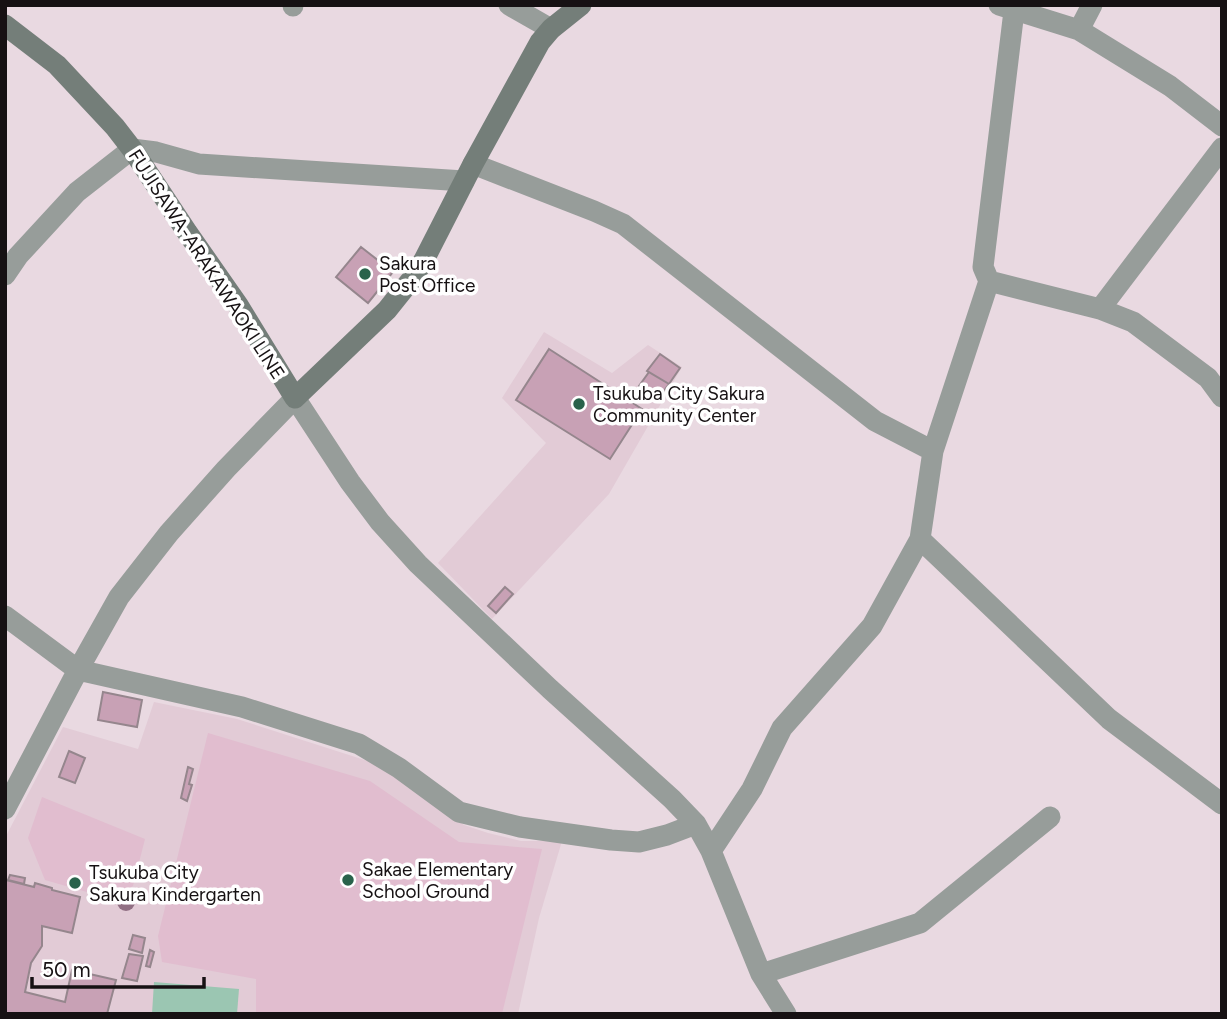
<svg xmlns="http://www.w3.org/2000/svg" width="1227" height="1019" viewBox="0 0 1227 1019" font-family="Figtree,sans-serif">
  <rect width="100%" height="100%" fill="#e9d9e1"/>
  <path fill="#e2cbd6" d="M544,332L612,373L648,345L682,367L609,494L492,619L438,563L546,443L502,398Z
    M154,702L237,719L374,763L464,825L488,833L521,841H562L539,918L518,1014H5V838L63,727L138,749Z"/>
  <path fill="#e1bdcf" d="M208,733L370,781L459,842L542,849L502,1014H256V979L162,962L158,936Z
    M42,797L145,839L133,886L124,891L118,901L45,880L28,838Z"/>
  <path fill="#9bc6b2" d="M154,982L239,989L237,1014H152Z"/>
  <path fill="#c8a1b5" stroke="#95868d" stroke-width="2" d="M361,247L393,272L368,303L336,277Z
    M549,349L642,409L610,459L516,400Z
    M660,354L680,368L669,384L647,371Z
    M649,372L669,384L658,399L639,386Z
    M505,587L513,594L496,613L488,606Z
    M103,692L142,700L137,727L98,720Z
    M69,751L85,758L75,783L59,777Z
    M188,767L193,769L189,784L192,785L187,801L181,798Z
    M10,875L25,878L24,884L8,880Z
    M6,880L34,887L35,883L52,888V890L80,897L72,933L42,926V946L31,963L25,992L65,1002L72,970L116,980L107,1014H5Z
    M133,935L145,938L142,953L129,949Z
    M150,950L154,952L150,967L146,966Z
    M129,954L143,956L137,981L122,978Z"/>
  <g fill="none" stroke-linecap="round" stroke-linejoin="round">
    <path stroke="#979d9a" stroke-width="21" d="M509,5L551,29
      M999,5L1079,30L1170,86L1222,126
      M293,6V5
      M1079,30L1092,5
      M473,164L594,211L623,224L875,421L933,451
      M5,275L18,256L77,192L132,149L156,152L199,164L464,181
      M989,281L1100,309L1133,322L1208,378L1222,397
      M1100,309L1222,148
      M920,539L1109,719L1222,804
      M5,616L78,670L242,707L359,744L399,768L459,812L520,827L611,840L639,842L667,835L696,824
      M5,809L78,670L119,597L169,533L226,469L295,398L350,482L380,522L418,564L550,689L672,799L696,824L711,851L761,974L786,1014
      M711,851L752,789L782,728L872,626L920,539L933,451L989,281L983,267L1014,11
      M761,974L920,923L1050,817"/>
    <path stroke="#747e79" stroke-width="21" d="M5,25L57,65L115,127L132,149L187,232L238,305L295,398L387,310L411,280L424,260L473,164L540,42L551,29L581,5"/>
  </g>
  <circle fill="#916f83" cx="126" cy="902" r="9"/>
  <g fill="#29624b" stroke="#fff" stroke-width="2.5">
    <circle cx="365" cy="274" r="7"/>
    <circle cx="579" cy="404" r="7"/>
    <circle cx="348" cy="880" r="7"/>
    <circle cx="75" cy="883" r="7"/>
  </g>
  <g text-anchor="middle" stroke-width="7" stroke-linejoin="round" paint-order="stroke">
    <g font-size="19" fill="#161113" stroke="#fff" text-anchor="start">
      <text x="379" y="270">Sakura<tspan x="379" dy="22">Post Office</tspan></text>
      <text x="593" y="400">Tsukuba City Sakura<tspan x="593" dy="22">Community Center</tspan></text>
      <text x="362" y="876">Sakae Elementary<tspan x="362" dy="22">School Ground</tspan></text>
      <text x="89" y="879">Tsukuba City<tspan x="89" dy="22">Sakura Kindergarten</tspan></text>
    </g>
    <g font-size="19" fill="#161113" stroke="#fff">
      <text transform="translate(207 264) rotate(57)" y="7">FUJISAWA-ARAKAWAOKI LINE</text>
    </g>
  </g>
  <rect width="1227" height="1019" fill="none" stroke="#161113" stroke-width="14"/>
  <path d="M32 977v10h172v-10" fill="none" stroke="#161113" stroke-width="3.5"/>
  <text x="42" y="977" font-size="21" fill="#161113" stroke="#ffffff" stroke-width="5" paint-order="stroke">50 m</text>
</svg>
